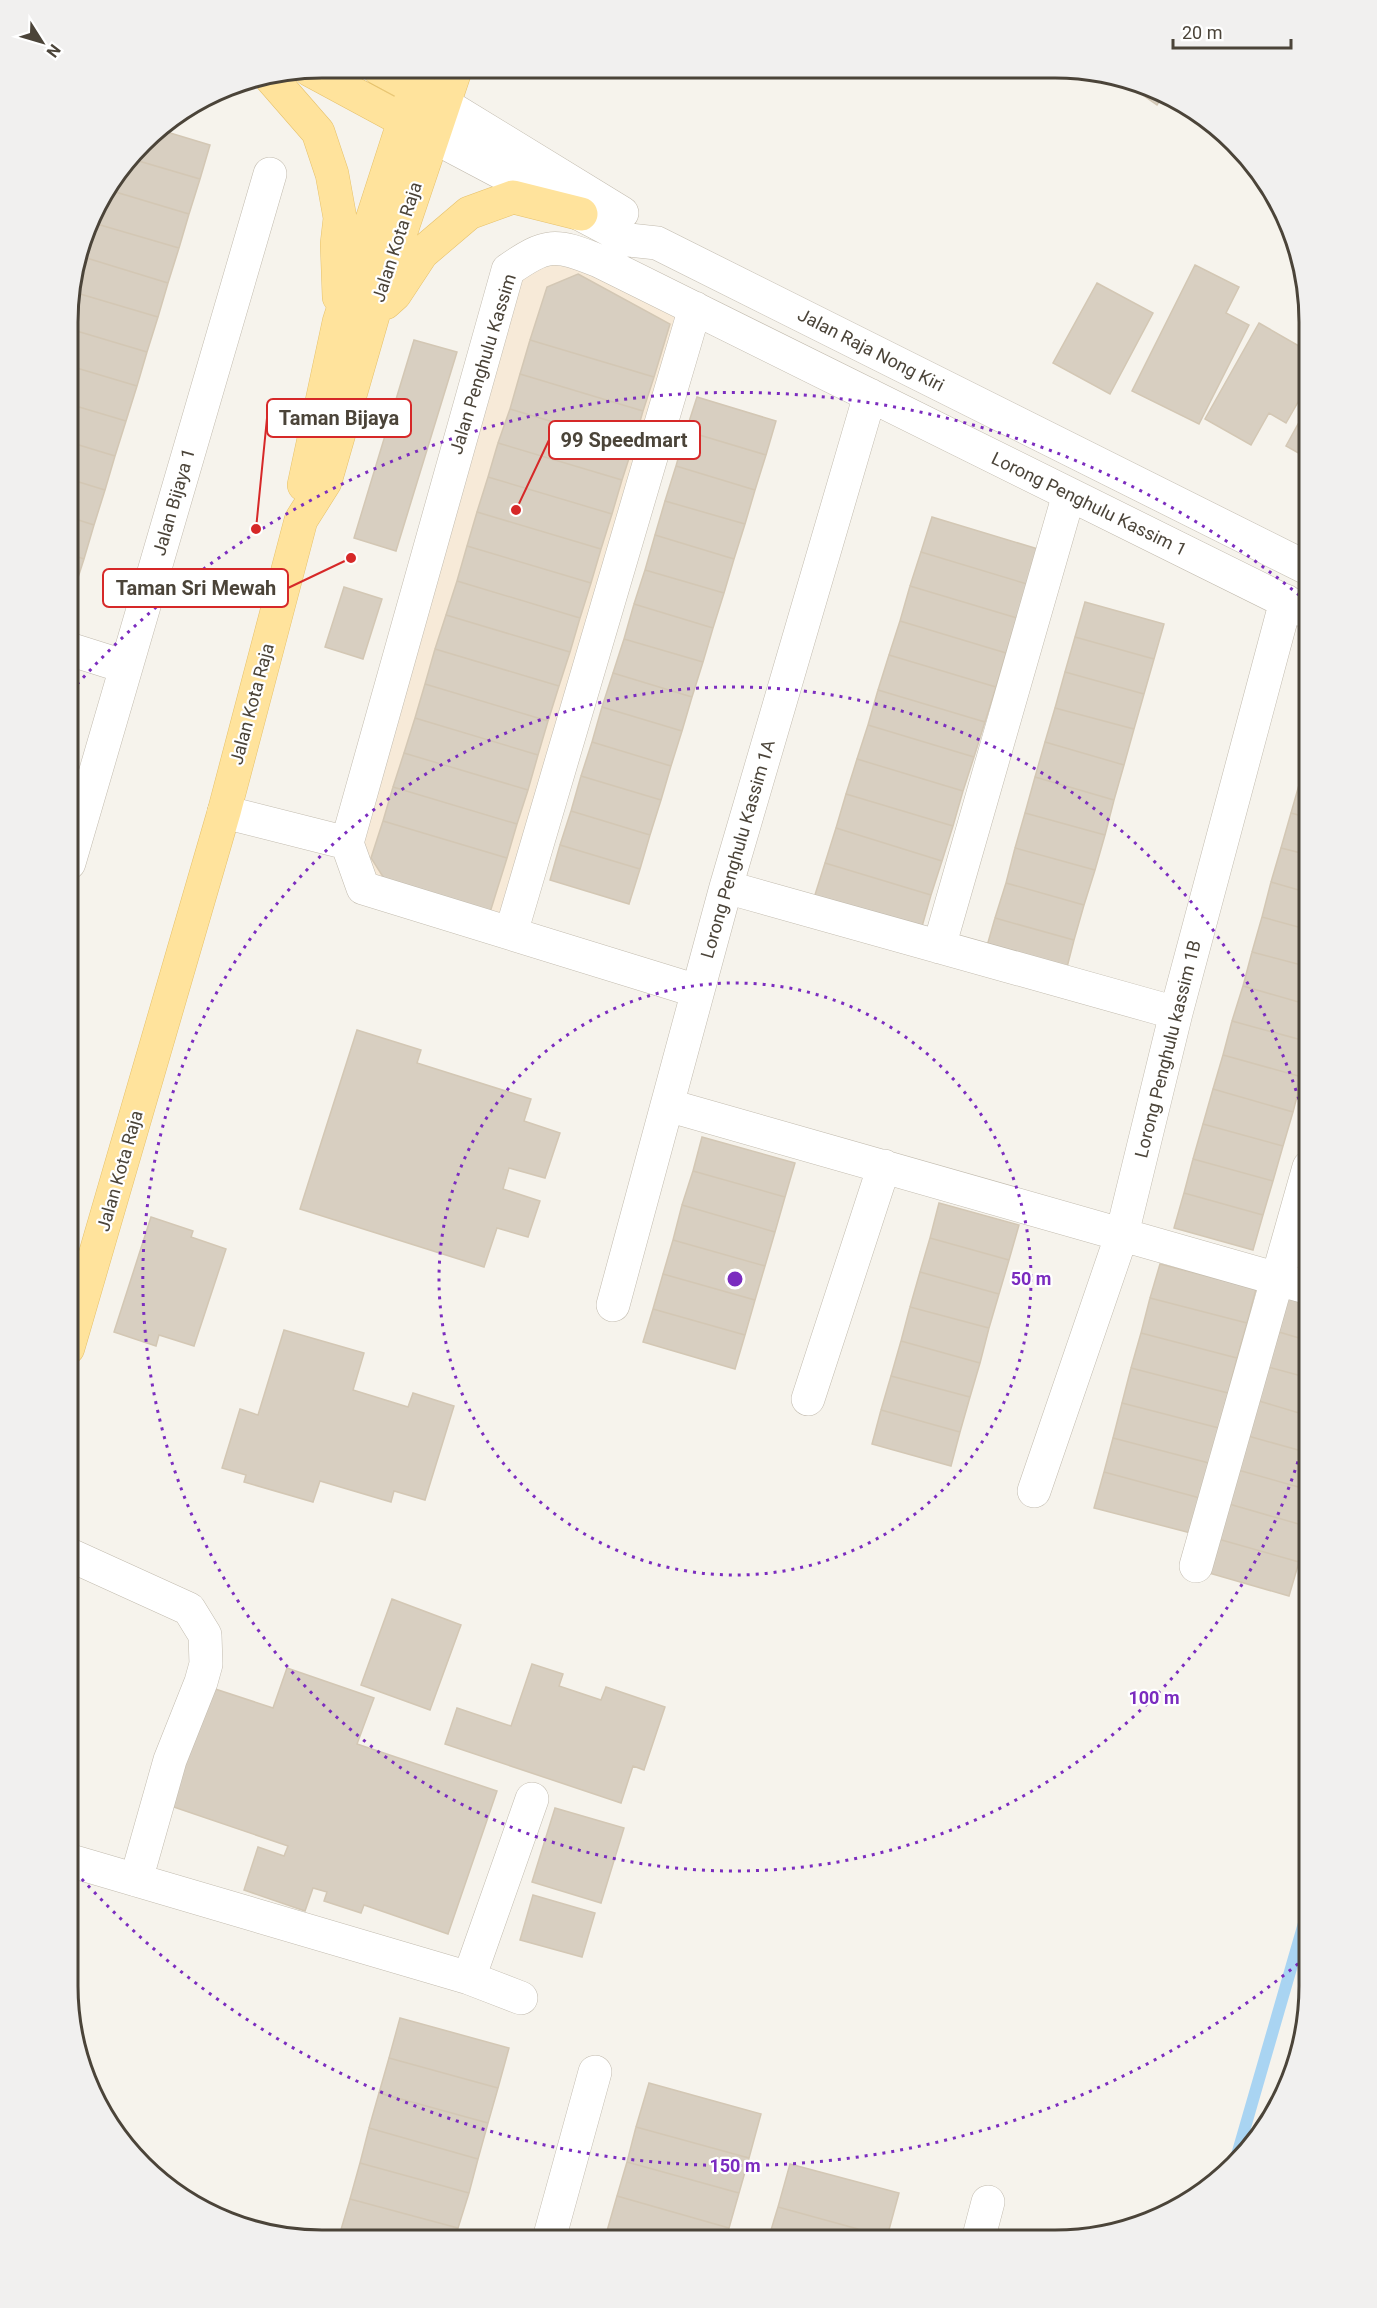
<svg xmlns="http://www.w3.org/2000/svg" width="1377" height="2308" viewBox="0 0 1377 2308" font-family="Roboto,sans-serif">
  <rect width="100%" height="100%" fill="#f6f3ec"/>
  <path fill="#f7ead8" d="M548,262L570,263L682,317L502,920L368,880L360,848L519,280Z"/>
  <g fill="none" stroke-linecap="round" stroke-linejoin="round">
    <path stroke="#a9d4f2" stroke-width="12" d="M1235,2162L1309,1906"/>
  </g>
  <path fill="#d8cfc1" stroke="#d3c7b4" stroke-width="1.5" d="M1117,77L1153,87L1164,94L1157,105Z
    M157,129L210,145L200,179L132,159Z
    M132,159L200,179L189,214L109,190Z
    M109,190L189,214L179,248L90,222L94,209Z
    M90,222L179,248L168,283L80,256Z
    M80,256L168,283L158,317L70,291Z
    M1195,265L1239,287L1226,313L1249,325L1199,424L1132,391Z
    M578,274L670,324L654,377L530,340L547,287Z
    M1097,283L1153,313L1110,394L1053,363Z
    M70,291L158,317L147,352L70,329Z
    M1259,323L1306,350L1300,359L1309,364V383L1286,423L1269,413L1251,445L1205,419Z
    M70,329L147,352L137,386L70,366Z
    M414,340L457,352L396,551L354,538Z
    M530,340L654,377L643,411L520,374Z
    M70,366L137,386L126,421L69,404Z
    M520,374L643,411L633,446L510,409Z
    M697,397L776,421L766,455L686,431Z
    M69,404L126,421L115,456L69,442Z
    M1309,404V459L1286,446Z
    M510,409L633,446L622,480L498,443Z
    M686,431L766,455L755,490L676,466Z
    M69,442L115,456L105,490L69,479Z
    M498,443L622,480L612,514L488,477Z
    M676,466L755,490L745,524L665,501Z
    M488,477L612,514L601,549L477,512Z
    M69,479L105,490L94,525L69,517Z
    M665,501L745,524L734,559L655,535Z
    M477,512L601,549L591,583L467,546Z
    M69,517L94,525L84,559L69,554Z
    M932,517L1038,549L1027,584L921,552Z
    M655,535L734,559L724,593L645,570Z
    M467,546L591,583L580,618L457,581Z
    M921,552L1027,584L1017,618L910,586Z
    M69,554L84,559L73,593L69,592Z
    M645,570L724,593L713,628L634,604Z
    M457,581L580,618L570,652L446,615Z
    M910,586L1017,618L1006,653L900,621Z
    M344,587L382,599L363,659L325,647Z
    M1085,602L1164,624L1154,659L1075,637Z
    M634,604L713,628L703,662L624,639Z
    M446,615L570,652L559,686L435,649Z
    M900,621L1006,653L996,687L889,655Z
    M1075,637L1154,659L1144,694L1065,672Z
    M624,639L703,662L692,697L613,673Z
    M435,649L559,686L548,721L425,684Z
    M889,655L996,687L985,722L878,690Z
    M1065,672L1144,694L1134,729L1055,708Z
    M613,673L692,697L682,731L602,707Z
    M425,684L548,721L538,755L415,718Z
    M878,690L985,722L974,757L868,725Z
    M602,707L682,731L671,766L592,742Z
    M1055,708L1134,729L1124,765L1045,742Z
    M415,718L538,755L528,790L404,753Z
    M868,725L974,757L963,791L857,759Z
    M592,742L671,766L661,800L581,776Z
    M1045,742L1124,765L1114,800L1035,777Z
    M1309,747V781L1301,778Z
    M404,753L528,790L517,824L393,787Z
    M857,759L963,791L953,826L846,794Z
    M581,776L661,800L650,835L571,811Z
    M1035,777L1114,800L1105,835L1025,813Z
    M1301,778L1309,781V818L1291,813Z
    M393,787L517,824L507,858L383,821Z
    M846,794L953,826L942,861L836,828Z
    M571,811L650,835L640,869L560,845Z
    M1025,813L1105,835L1095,870L1015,848Z
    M1291,813L1309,818V855L1281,848Z
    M383,821L507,858L487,922L394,894L371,858Z
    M836,828L942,861L931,895L825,863Z
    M560,845L640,869L629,904L550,880Z
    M1015,848L1095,870L1084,905L1006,883Z
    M1281,848L1309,855V893L1271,882Z
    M825,863L931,895L921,930L814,898Z
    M1271,882L1309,893V930L1262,917Z
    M1006,883L1084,905L1074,940L995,918Z
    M1262,917L1309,930V967L1252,952Z
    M995,918L1074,940L1065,975L985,953Z
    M1252,952L1309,967V1005L1243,986Z
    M1243,986L1309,1005V1042L1232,1021Z
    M1232,1021L1309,1042V1052L1302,1077L1223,1055Z
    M357,1030L421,1050L417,1063L531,1099L524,1121L560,1133L545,1178L509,1168L503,1189L540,1201L528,1237L497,1228L484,1267L300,1209Z
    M1223,1055L1302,1077L1293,1112L1213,1089Z
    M1213,1089L1293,1112L1283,1146L1203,1124Z
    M1203,1124L1283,1146L1273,1181L1193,1159Z
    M702,1137L795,1163L785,1197L693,1171Z
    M1193,1159L1273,1181L1263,1215L1184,1193Z
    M693,1171L785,1197L775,1232L682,1205Z
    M1184,1193L1263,1215L1253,1250L1174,1228Z
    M939,1203L1019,1225L1009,1260L930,1238Z
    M682,1205L775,1232L765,1266L673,1240Z
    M151,1217L193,1231L191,1237L226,1249L194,1346L159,1335L156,1346L114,1332Z
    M930,1238L1009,1260L999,1294L920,1272Z
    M673,1240L765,1266L755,1300L663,1274Z
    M1160,1264L1256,1289L1247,1323L1150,1298Z
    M920,1272L999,1294L989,1328L910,1307Z
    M663,1274L755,1300L745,1335L653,1309Z
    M1150,1298L1247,1323L1237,1358L1141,1333Z
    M1288,1298L1309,1304V1341L1279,1332Z
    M910,1307L989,1328L980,1363L901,1341Z
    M653,1309L745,1335L735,1369L643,1342Z
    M284,1330L364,1353L353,1390L408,1407L413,1393L454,1406L425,1500L394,1491L391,1502L320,1481L313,1502L244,1482L246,1475L222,1468L240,1409L258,1415Z
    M1279,1332L1309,1341V1378L1268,1367Z
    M1141,1333L1237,1358L1228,1393L1131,1368Z
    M901,1341L980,1363L970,1397L891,1376Z
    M1268,1367L1309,1378V1416L1259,1401Z
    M1131,1368L1228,1393L1219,1428L1122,1403Z
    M891,1376L970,1397L960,1432L881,1410Z
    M1259,1401L1309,1416V1453L1248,1436Z
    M1122,1403L1219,1428L1209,1463L1113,1438Z
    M881,1410L960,1432L951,1466L872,1444Z
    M1248,1436L1309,1453V1490L1238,1470Z
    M1113,1438L1209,1463L1200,1498L1104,1472Z
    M1238,1470L1309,1490V1527L1229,1504Z
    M1104,1472L1200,1498L1191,1533L1094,1508Z
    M1229,1504L1309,1527L1299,1562L1218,1539Z
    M1218,1539L1299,1562L1289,1596L1209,1573Z
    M392,1599L461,1625L430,1710L361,1685Z
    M532,1664L563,1674L559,1686L601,1700L606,1687L665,1707L644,1770L633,1766L621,1803L445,1744L457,1708L511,1726Z
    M287,1668L374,1698L357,1744L497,1791L448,1934L364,1905L361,1913L324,1901L327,1892L313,1888L305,1911L244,1890L258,1847L284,1856L288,1846L162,1803L203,1685L273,1708Z
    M555,1808L624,1828L601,1903L532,1882Z
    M533,1895L595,1913L582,1957L520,1940Z
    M400,2018L509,2048L498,2088L389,2058Z
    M389,2058L498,2088L488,2123L379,2093Z
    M649,2083L761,2114L749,2158L636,2127Z
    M379,2093L488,2123L478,2159L369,2128Z
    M636,2127L749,2158L739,2193L627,2162Z
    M369,2128L478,2159L469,2193L360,2163Z
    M627,2162L739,2193L729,2228L617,2196Z
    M360,2163L469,2193L458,2228L350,2199Z
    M790,2164L899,2193L887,2237L778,2207Z
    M617,2196L729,2228L726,2240L637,2239L607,2231Z
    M350,2199L458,2228L456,2239H359L340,2233Z
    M778,2207L887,2237L886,2240H768Z
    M607,2231L637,2239H605Z
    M1039,2233L1062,2239L1037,2240Z"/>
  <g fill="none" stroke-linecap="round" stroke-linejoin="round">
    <defs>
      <path id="minor" d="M444,104L622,213
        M432,136L629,240L657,243L1309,569
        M69,649L126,667
        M224,812L347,843
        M347,843L508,270C547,243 555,243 599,261L1309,613
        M347,843L363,888L697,991
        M69,863L270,174
        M726,887L1176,1013
        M511,933L695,308
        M939,947L1069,494
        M667,1105L1309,1288
        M613,1305L726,887L870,395
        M808,1399L884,1166
        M1034,1491L1122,1234L1176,1013L1286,601
        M68,1554L189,1609L205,1635L206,1664L201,1682L170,1760L136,1880
        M1196,1566L1309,1167
        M68,1860L469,1978L521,1998
        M469,1978L532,1799
        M549,2239L595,2072
        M978,2240L988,2202"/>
      <path id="major" d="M378,68L434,98
        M310,70L423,131
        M271,78L318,132L332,174L340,218L337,244L339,297
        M385,303L395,294L422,253L469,213L513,197L581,214
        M304,485L339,322L421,68
        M68,1348L224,812L301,520L325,482L374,312L456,68"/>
    </defs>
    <use href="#minor" stroke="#c2bbae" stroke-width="34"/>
    <use href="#major" stroke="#e6c16a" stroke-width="34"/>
    <use href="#minor" stroke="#fff" stroke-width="33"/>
    <use href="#major" stroke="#ffe39c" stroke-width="33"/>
  </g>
  <g fill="none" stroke="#7b2cbf" stroke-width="3" stroke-dasharray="3 6">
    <circle cx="735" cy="1279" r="296"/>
    <path d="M1308 1427A592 592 0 1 1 1308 1131"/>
    <path d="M1305 1958A887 887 0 0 1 71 1867M71 691A887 887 0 0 1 1305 600"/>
  </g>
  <g text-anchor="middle" stroke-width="4.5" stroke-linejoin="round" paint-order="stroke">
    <g font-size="18" fill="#4b4439" stroke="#fff">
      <text transform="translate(397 242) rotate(-72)" y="6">Jalan Kota Raja</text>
      <text transform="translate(871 350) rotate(27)" y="6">Jalan Raja Nong Kiri</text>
      <text transform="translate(483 364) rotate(-73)" y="6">Jalan Penghulu Kassim</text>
      <text transform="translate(174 502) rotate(-74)" y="6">Jalan Bijaya 1</text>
      <text transform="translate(1089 504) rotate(26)" y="6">Lorong Penghulu Kassim 1</text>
      <text transform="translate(252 704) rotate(-75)" y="6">Jalan Kota Raja</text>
      <text transform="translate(738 849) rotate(-74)" y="6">Lorong Penghulu Kassim 1A</text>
      <text transform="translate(1168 1049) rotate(-76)" y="6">Lorong Penghulu kassim 1B</text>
      <text transform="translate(120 1171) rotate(-74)" y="6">Jalan Kota Raja</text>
    </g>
  </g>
  <path d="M0 0H1377V2308H0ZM322 78H1055A244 244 0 0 1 1299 322V1986A244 244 0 0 1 1055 2230H322A244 244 0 0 1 78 1986V322A244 244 0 0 1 322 78Z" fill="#f1f0ef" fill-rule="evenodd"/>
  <path fill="none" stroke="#4b4439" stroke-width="3" d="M322 78H1055A244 244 0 0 1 1299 322V1986A244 244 0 0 1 1055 2230H322A244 244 0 0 1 78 1986V322A244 244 0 0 1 322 78Z"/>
  <circle cx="735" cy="1279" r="9" fill="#7b2cbf" stroke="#fff" stroke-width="3"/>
  <g font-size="18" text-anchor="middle" font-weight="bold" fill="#7b2cbf" stroke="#fff" stroke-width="4.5" stroke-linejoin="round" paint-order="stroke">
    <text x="1031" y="1285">50 m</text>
    <text x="1154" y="1704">100 m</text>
    <text x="735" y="2172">150 m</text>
  </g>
  <path fill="none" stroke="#d62828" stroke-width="2" d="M256 529L267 418M516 510L549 440M351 558L288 588"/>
  <g fill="#d62828" stroke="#fff" stroke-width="2">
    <circle cx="256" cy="529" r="6"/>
    <circle cx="516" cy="510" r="6"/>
    <circle cx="351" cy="558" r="6"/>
  </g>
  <g fill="#fff" stroke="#d62828" stroke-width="2">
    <rect x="267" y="399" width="144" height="38" rx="6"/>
    <rect x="549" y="421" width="151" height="38" rx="6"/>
    <rect x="103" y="569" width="185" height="38" rx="6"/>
  </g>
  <g font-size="20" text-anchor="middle" font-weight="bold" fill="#4b4439">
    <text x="339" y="425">Taman Bijaya</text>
    <text x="624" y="447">99 Speedmart</text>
    <text x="196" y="595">Taman Sri Mewah</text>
  </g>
  <g transform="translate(42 42) rotate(127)" stroke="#ffffff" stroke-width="4.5" paint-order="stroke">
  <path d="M0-4.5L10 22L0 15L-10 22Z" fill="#4b4439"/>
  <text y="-9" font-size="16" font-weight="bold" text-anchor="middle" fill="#4b4439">N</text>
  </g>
  <path d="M1173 39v9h118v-9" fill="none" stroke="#4b4439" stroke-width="3"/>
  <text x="1182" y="39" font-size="18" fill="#4b4439" stroke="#ffffff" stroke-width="4.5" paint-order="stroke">20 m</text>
</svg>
